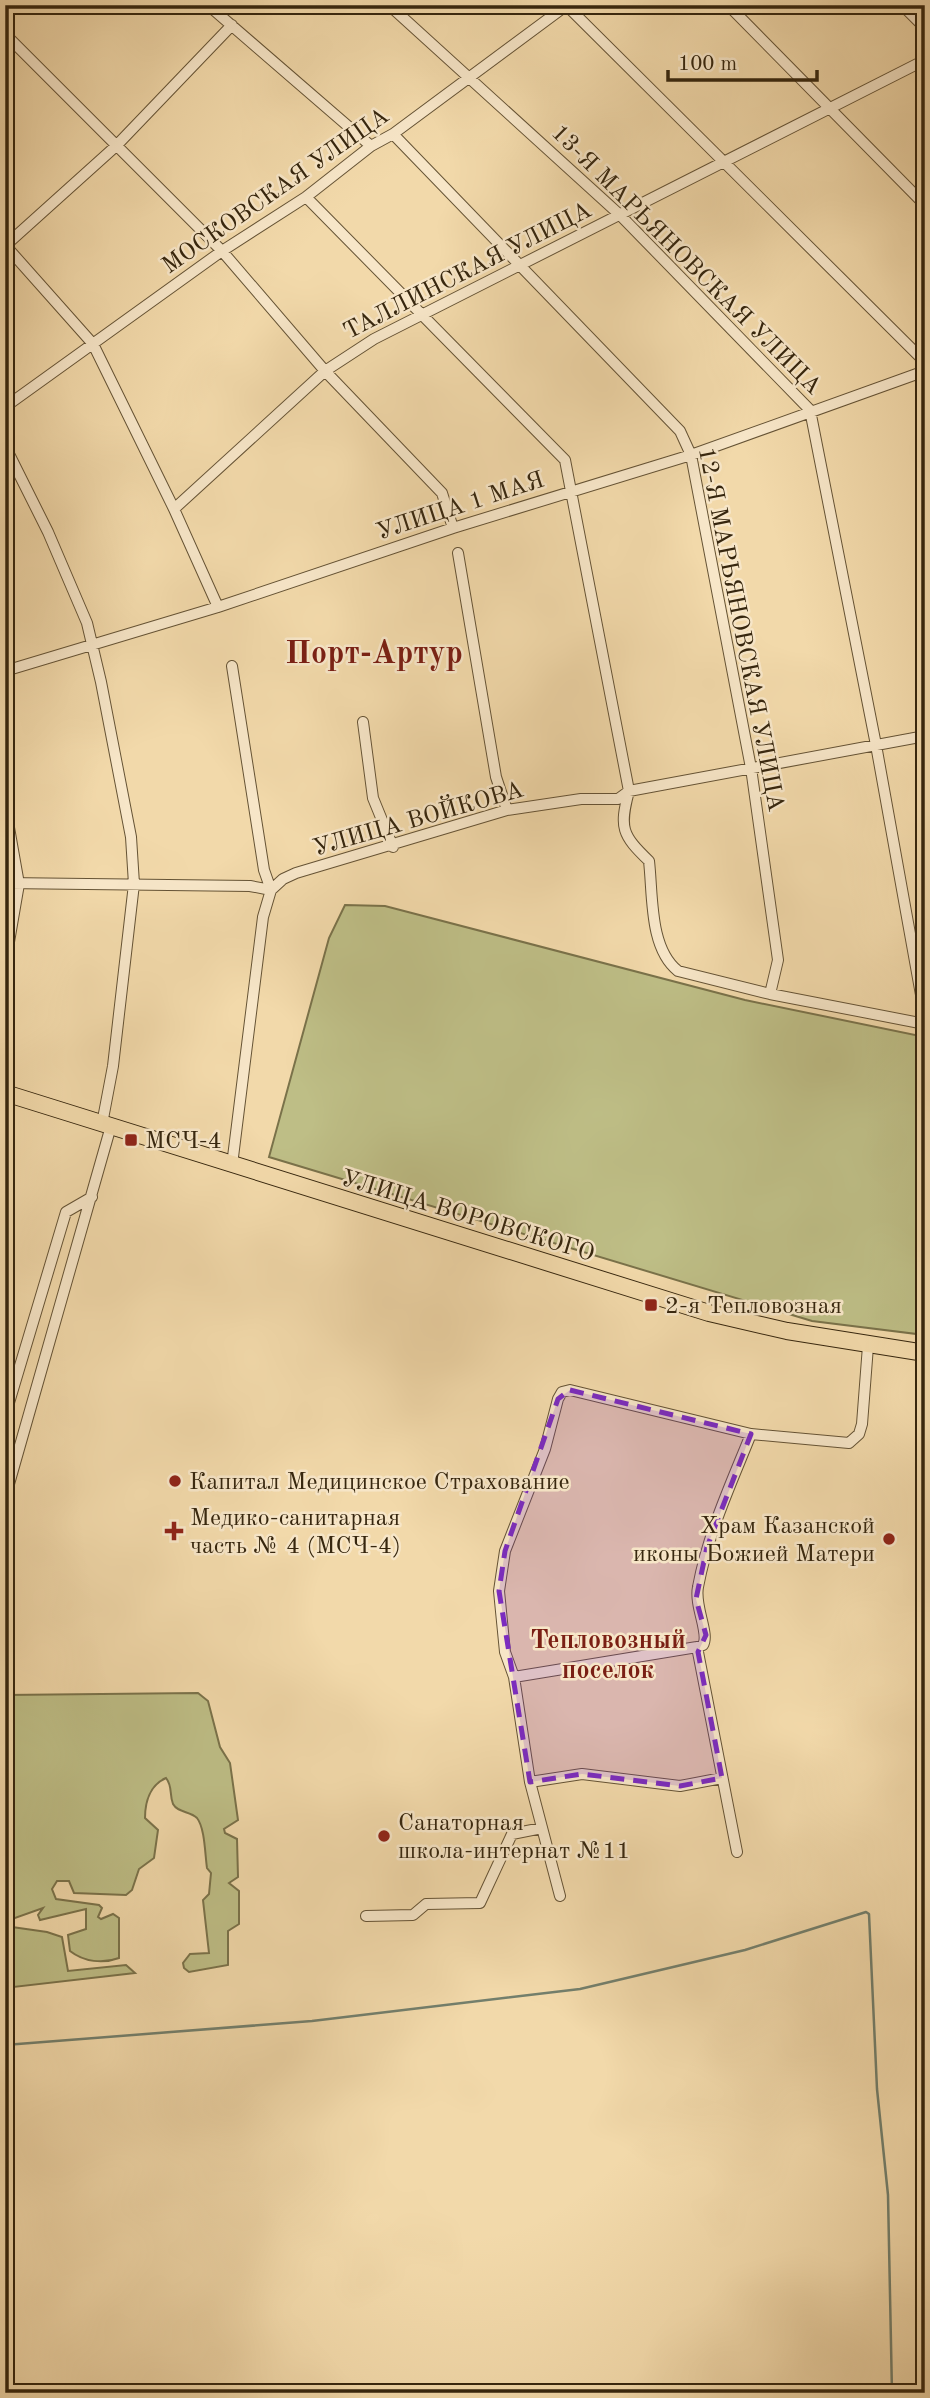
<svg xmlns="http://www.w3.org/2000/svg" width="930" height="2398" viewBox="0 0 930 2398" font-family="'Old Standard TT',serif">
  <rect width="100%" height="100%" fill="#f2d9aa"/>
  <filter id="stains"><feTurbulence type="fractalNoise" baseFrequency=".00286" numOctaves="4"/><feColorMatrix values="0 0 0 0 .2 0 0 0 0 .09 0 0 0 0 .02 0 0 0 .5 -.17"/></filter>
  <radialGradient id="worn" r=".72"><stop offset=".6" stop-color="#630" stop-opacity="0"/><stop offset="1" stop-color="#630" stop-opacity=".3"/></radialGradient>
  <path fill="#bebe86" stroke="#7a724a" stroke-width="2" d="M345,905L385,906L745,1000L925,1037V1335L812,1321L269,1157L329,938Z
    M198,1693L208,1701L220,1747L230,1763L238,1820L224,1829L225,1833L237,1839L238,1877L229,1883L239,1891V1924L228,1931V1965L189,1972L184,1968L183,1963L190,1954L209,1953L203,1900L209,1894L211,1873L207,1868C205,1855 205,1828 197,1818C190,1811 178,1813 173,1804C169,1794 173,1787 166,1778C150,1785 145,1802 145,1818L158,1830L154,1858L139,1869L132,1890L126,1895L74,1893L69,1881H57L52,1889L56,1899L99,1905L102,1908L98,1917L101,1919L113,1914L119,1918V1958C103,1964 84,1962 70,1951L68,1935L86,1929V1909L40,1920L38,1915L43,1908L9,1920L5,1925V1695Z
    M5,1926L47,1932L62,1937L68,1971L126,1965L135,1973L5,1988Z"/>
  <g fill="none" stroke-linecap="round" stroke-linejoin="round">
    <path stroke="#737f6c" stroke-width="2.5" d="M5,2045L312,2021L580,1989L745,1950L866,1912L869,1914L877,2089L888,2195L892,2393"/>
    <defs>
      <path id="street" d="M208,5L371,146
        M389,5L620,215L810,410L876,745L925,1017
        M566,5L925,362
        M728,5L925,205
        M902,5L925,28
        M5,11L10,5
        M5,34L222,251L325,371L442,493L453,528
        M393,134L680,431L691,455L751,768L778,960L770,994
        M306,197L565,460L629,791C619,828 622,835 649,861C653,895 649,948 678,971L770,994L925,1024
        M5,245L93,344L174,509L218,607
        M6,245L116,146L232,25
        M5,407L222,251L306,197L371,146L393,134L567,5
        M5,446L48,532L87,623L101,682L131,837L134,884L113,1066L102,1124
        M174,509L325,371L374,339L925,60
        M458,553L496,777L507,810
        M5,671L218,607L453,528L691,455L925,371
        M363,722L373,798L393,847
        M5,805L19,884L5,965
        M5,883L250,886L271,890
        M271,890L283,879L296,873L507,810L581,799H618L629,791L925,736
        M232,1165L263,917L271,890L264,870L232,666
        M5,1416L66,1212L92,1197
        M5,1498L111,1126
        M514,1677L697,1647
        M530,1782L582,1774L680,1786L722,1778
        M737,1852L697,1647L703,1645C710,1634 694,1606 698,1587C708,1533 731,1484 751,1434
        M560,1896L530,1782L514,1677L505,1652L499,1591L505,1551L545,1449L558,1399L562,1392L570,1390L751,1434L849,1443L859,1434L862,1424L868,1346
        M366,1916L413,1915L426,1904L480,1903L512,1834L542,1828"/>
      <path id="primary" d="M5,1093L709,1313L787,1331L925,1353"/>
    </defs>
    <use href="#street" stroke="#655335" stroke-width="12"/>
    <use href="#primary" stroke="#36260e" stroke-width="18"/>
    <use href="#street" stroke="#f7e6c8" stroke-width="10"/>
    <use href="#primary" stroke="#f2d9aa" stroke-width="16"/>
  </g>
  <path fill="#7b2cbf" fill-opacity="0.2" stroke="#7b2cbf" stroke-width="5" stroke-dasharray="14 9" stroke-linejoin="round" d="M570,1390L751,1434L707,1547L696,1599L706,1635L698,1652L722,1778L680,1786L582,1774L530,1782L499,1591L505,1551L558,1399Z"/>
  <g fill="#8f2418" stroke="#f7e6c8" stroke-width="2.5">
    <rect x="124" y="1133" width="14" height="14" rx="3.5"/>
    <rect x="644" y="1298" width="14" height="14" rx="3.5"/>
    <circle cx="175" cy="1481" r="7"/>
    <path d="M170.5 1520.5h7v7h7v7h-7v7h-7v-7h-7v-7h7z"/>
    <circle cx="889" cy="1539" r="7"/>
    <circle cx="384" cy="1836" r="7"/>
  </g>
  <g text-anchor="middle" stroke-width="5" stroke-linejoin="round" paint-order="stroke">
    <g font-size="24" fill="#36260e" stroke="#f7e6c8">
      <text transform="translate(275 190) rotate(-35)" y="8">МОСКОВСКАЯ УЛИЦА</text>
      <text transform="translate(687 259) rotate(45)" y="8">13-Я МАРЬЯНОВСКАЯ УЛИЦА</text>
      <text transform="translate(467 270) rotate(-27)" y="8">ТАЛЛИНСКАЯ УЛИЦА</text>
      <text transform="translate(460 505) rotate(-18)" y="8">УЛИЦА 1 МАЯ</text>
      <text transform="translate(742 629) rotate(79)" y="8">12-Я МАРЬЯНОВСКАЯ УЛИЦА</text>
      <text transform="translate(418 818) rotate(-16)" y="8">УЛИЦА ВОЙКОВА</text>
      <text transform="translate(468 1215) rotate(17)" y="8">УЛИЦА ВОРОВСКОГО</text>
    </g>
    <g font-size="24" fill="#36260e" stroke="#f7e6c8" text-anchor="start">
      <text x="145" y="1148">МСЧ-4</text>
      <text x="665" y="1313">2-я Тепловозная</text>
      <text x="189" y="1489">Капитал Медицинское Страхование</text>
      <text x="190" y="1525">Медико-санитарная<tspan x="190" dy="28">часть № 4 (МСЧ-4)</tspan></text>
      <text x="875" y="1533" text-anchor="end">Храм Казанской<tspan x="875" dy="28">иконы Божией Матери</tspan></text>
      <text x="398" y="1830">Санаторная<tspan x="398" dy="28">школа-интернат №11</tspan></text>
    </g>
    <g font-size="26" font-weight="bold" fill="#7a1f14" stroke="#f7e6c8">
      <text x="608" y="1648">Тепловозный<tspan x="608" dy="30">поселок</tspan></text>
    </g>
    <g font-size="32" font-weight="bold" fill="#7a1f14" stroke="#f7e6c8">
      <text x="374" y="663">Порт-Артур</text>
    </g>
  </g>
  <rect width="930" height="2398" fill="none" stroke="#f2d9aa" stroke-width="28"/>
  <rect x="7" y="7" width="916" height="2384" fill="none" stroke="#36260e" stroke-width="3.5"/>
  <rect x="14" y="14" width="902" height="2370" fill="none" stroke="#36260e" stroke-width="2"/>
  <path d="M668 70v10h149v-10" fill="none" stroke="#36260e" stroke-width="3.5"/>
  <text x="678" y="70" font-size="21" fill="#36260e" stroke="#f7e6c8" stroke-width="5" paint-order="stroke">100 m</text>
  <rect width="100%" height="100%" filter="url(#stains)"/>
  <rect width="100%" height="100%" fill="url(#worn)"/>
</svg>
